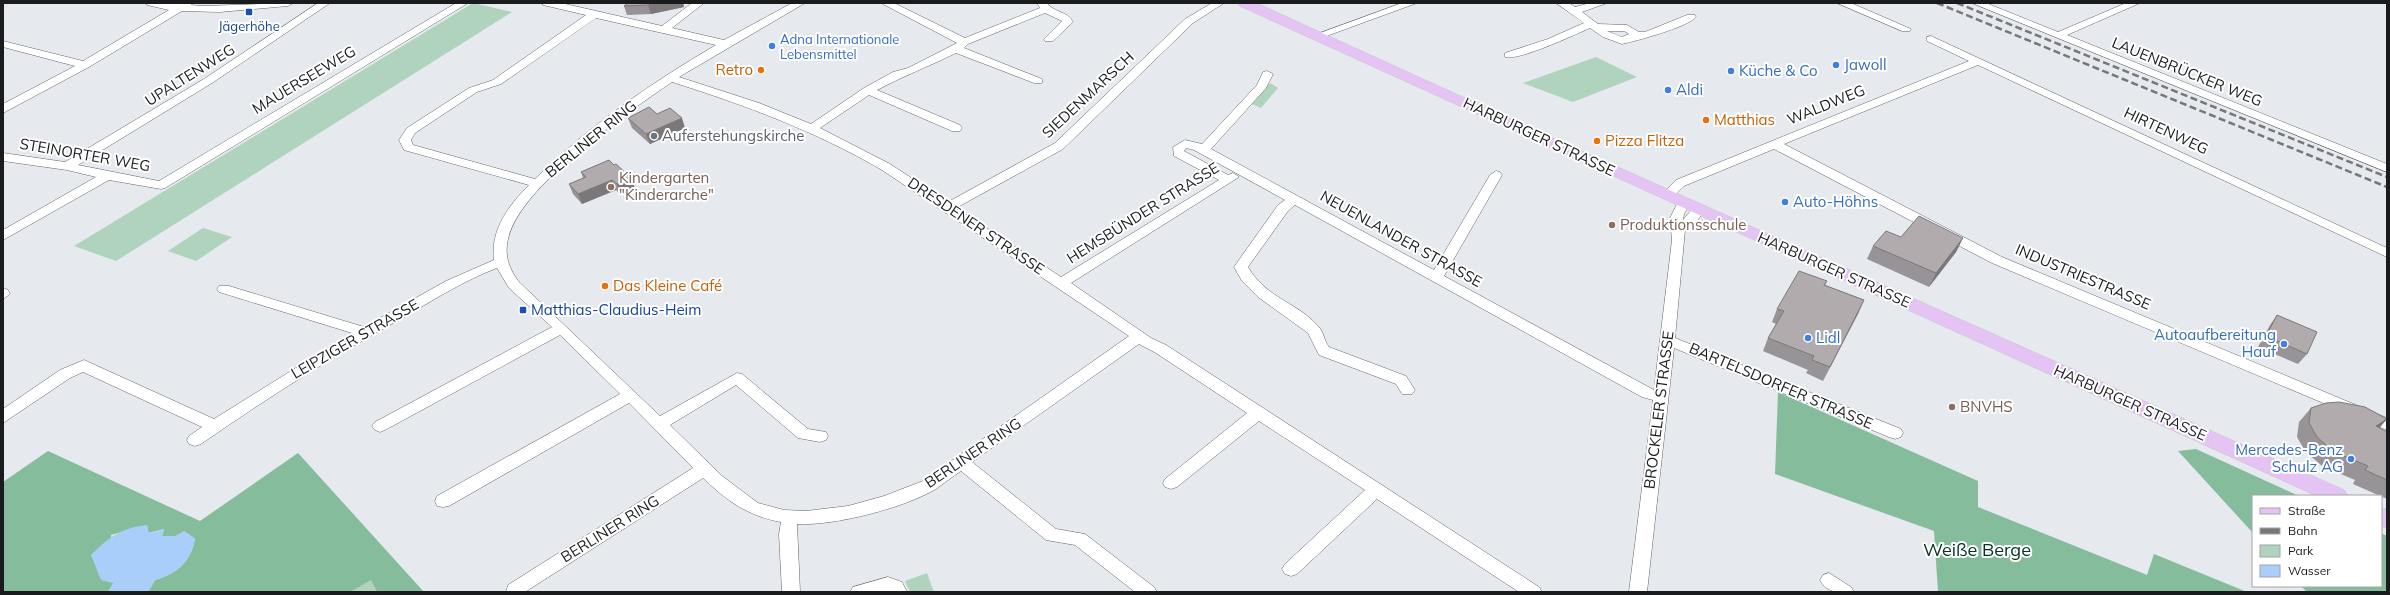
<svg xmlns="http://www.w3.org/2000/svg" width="2390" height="595" viewBox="0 0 2390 595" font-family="Mulish,sans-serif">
  <rect width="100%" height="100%" fill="#e6e9ee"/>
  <path fill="#b0d3be" d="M473,3L512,12L116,261L74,246Z
    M1596,57L1637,77L1573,102L1523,83Z
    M1270,83L1278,88L1261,108L1252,104Z
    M203,228L232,237L196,261L168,251Z
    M927,573L934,592H910L905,581Z
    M371,579L377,592H350Z"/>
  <path fill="#85bc9c" d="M1778,392L1978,481V507L2147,575L2154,554L2247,592H1938L1934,531L1775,474Z
    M2196,449L2299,496H2253V533L2178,451Z
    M48,451L200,521L298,453L424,592H377L371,580L350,592H148L155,580C177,574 191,561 195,539L162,536L164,529L148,533L147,525L111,535L114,583L108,592H3V482Z
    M2381,533L2387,536V592H2307L2301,586H2381Z"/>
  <path fill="#aacefa" d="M147,525L149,533L164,529L162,536H175L184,531L195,538C191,561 177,574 155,580L148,592H108L113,583L101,580L91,555C109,537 121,528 147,525Z"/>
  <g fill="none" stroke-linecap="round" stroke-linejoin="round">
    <defs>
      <path id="minor" d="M146,3H193L191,5L202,6L293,3L288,6L220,12L182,11L89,67L3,113V104L75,66L3,47V41L83,61L169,10L147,5Z
        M318,3H330L212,83L78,165L159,181L456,3H468L165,188L161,189L109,180L3,240V230L96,177L67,170L3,161V153L65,162L204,79Z
        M542,3H561L662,26L692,3H704L672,28L724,40L792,3H805L679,77L759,103L811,124L864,88L893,72L908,68L957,43L881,3H894L965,38L1040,8L1037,3H1047C1054,13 1068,11 1073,22L1053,41H1045L1044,39L1062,21L1045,13L968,44L964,48L1042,79V83H1034L956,53C930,66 903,76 877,90L960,125L962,128L960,131H952L869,95L820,128L890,164L948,202L1055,143L1185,19L1212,3H1224L1193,23L1063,149L956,208L1061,277L1219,180L1174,156L1173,147L1185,140L1202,144L1257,85L1263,72L1267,71L1273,74L1266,88L1211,149L1434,270L1490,175L1496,171L1500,172L1502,175L1444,276L1654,390L1672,240L1670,218L1679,200L1684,199L1690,203L1684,214L1683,220L1694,207H1704L1705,210C1700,218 1694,225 1685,230L1675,338L1901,429L1903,433L1901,437L1895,439L1889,437L1674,348L1647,592H1629L1653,400L1642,397L1295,205L1288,211L1250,264L1248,267C1267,299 1297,302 1318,326C1324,332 1324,341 1329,347L1406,376L1415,390L1412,394H1402L1396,384L1319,355L1308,333L1258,297L1242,281L1234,267L1278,205L1285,200L1194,150L1186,148L1184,151L1228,175L1233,173L1239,177L1071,283L1151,338L1166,345L1539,587L1542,592H1519L1377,499L1297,574L1291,576L1285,574L1282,569L1285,564L1365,490L1259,421L1177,487L1171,489L1165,487L1163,483L1165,479L1247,413L1156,353L1139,344L972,462L1056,529L1085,534L1154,587L1157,592H1135L1075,545L1046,540L961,471C952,477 944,483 936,489C904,508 834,526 797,524L800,592H782L779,534L781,522C748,516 727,501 703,478L525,592H506L508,585L693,468L629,403L449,506L443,507L437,506L435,501L437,496L620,394L560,335L385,430L380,432L375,430L372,426L375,422L552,327L509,288L497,268C465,280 435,299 406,316C335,355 267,398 201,444L195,446L189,444L187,440L189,436L202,427L83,372L70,378L3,423V409L60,370L84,360L214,419L352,333L219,292L217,289L219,286H229L364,327L446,281L494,260C490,230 509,205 529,185L404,150L399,140L407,128L469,88L493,80L586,15L543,5ZM596,18L716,45C651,83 589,126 535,179L413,145L411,140L415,133L477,92L501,84ZM672,82C745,105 815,131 882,170L1129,336L923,481L884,496L848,506L806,511L784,510L758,503L722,476L670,425L736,385L798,438L820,442L826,440L828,436L826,432L808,429L742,374L737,373L660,416L519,282C509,269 504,255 508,239C519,187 628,112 672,82Z
        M1402,3H1417L1321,38L1317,39L1312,36Z
        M1556,3H1569L1575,7L1590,3H1607L1582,12L1598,24L1627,25L1639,32H1645L1687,15H1695L1696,17C1688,27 1636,41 1622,44L1603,37L1590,28C1574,35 1519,61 1505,57V53L1548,39L1584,23ZM1607,31H1624L1629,34L1622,37Z
        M1837,3H1851L1911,29L1910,31H1902Z
        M1972,3H1986L2058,32L2126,3H2140L2067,35L2387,164V172Z
        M1931,36L2387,248V257L1978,65L1784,144L2002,257L2387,418V430L1992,263L1774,149L1684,186L1672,198H1662L1661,195L1676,180L1969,61L1927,41V37Z
        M3,288L8,290L10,294L3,299Z
        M1829,573L1851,587L1854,592C1840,592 1827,594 1820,580L1823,575Z
        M888,577L902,582L907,592H850L853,587Z"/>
      <path id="major" d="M1238,3H1256L1550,137L2344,490L2348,496H2317L1240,6Z
        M2381,508L2387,509V528L2381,526Z"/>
    </defs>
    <use href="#minor" stroke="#626569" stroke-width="1"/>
    <use href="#major" stroke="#c3c4c4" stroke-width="1"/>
    <use href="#minor" fill="#fff" fill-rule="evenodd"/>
    <use href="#major" fill="#e6c3f5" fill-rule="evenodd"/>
    <path stroke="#75777a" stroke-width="2.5" stroke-dasharray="7 3.5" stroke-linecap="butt" d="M1937,3L2387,187
      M1957,3L2387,177"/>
  </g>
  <path fill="#989396" d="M628,3H683L684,7L651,14L627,15L624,6Z
    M657,114L685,128L650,144L632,128L628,118Z
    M609,160L635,188L620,194L616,190L582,204L573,194L569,184L583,178L581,172Z
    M1901,237L1963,238L1956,252L1929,287L1867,259L1873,246Z
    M1827,281L1825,285L1864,300L1823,381L1806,373L1808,370L1763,351L1768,338L1776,324L1772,322L1777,309Z
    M2277,315L2307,354L2298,364L2258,347L2270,325Z
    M2311,408L2387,419L2379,428L2387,432V499L2353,484L2355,480L2322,466L2305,451L2297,437L2299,422Z"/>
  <path fill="#7c787a" d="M656,3H683L684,7L651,14L648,5Z
    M682,118L685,128L650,144L646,134Z
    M631,178L635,188L620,194L617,184Z
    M612,180L616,190L582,204L578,194Z
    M1963,238L1956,252L1929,287L1936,273Z
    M1864,300L1858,314L1823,381L1830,367Z
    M2387,419L2375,433L2376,426Z"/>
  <path fill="#b1abae" stroke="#7c787a" d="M628,3H656L648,5L624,6Z
    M649,107L657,114L670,108L682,118L646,134L628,118Z
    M609,160L614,165L616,164L631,178L617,184L612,180L578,194L569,184L586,177L581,172Z
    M1919,216L1963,238L1936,273L1873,246L1886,231L1901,237Z
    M1799,271L1827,281L1824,285L1864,300L1830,367L1812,360L1814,356L1768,338L1784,311L1777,309Z
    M2277,315L2317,332L2307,354L2266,336Z
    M2339,402L2365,407L2387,419L2376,426L2387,432V480L2365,470L2368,466L2334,452L2317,437L2309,423L2311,408L2326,403Z"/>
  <g fill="#1a4fb4" stroke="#fff" stroke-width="1.5">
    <rect x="245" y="8" width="8" height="8" rx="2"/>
    <rect x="519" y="306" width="8" height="8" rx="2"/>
  </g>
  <g fill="#3f7fe0" stroke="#fff" stroke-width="1.5">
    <circle cx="772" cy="46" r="4"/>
    <circle cx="1836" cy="65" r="4"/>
    <circle cx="1731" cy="71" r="4"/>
    <circle cx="1668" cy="90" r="4"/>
    <circle cx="1785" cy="202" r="4"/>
    <circle cx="1808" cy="338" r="4"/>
    <circle cx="2284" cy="344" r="4"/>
    <circle cx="2351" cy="459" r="4"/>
  </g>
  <g fill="#e8710a" stroke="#fff" stroke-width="1.5">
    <circle cx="761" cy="70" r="4"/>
    <circle cx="1706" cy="120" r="4"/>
    <circle cx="1597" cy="141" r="4"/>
    <circle cx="605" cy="286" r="4"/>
  </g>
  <circle fill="#6b7280" stroke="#fff" stroke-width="1.5" cx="654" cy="136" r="4"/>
  <g fill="#8d6e63" stroke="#fff" stroke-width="1.5">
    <circle cx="611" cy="187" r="4"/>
    <circle cx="1612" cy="225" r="4"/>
    <circle cx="1952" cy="407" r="4"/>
  </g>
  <g text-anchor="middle" stroke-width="4" stroke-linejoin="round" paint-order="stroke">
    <g font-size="13" fill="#164399" stroke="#fff">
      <text x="249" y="31">Jägerhöhe</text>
    </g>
    <g font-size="13" fill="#366cbe" stroke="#fff" text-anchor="start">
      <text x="780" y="44">Adna Internationale<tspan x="780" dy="15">Lebensmittel</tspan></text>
    </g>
    <g font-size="15" fill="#366cbe" stroke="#fff" text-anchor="start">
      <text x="1844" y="70">Jawoll</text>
      <text x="1739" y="76">Küche &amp; Co</text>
      <text x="1676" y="95">Aldi</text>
      <text x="1793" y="207">Auto-Höhns</text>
      <text x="2276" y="340" text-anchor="end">Autoaufbereitung<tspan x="2276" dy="17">Hauf</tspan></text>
      <text x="1816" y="343">Lidl</text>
      <text x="2343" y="455" text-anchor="end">Mercedes-Benz<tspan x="2343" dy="17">Schulz AG</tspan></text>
    </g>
    <g font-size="15" fill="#c56008" stroke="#fff" text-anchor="start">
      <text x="753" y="75" text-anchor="end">Retro</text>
      <text x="1714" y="125">Matthias</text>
      <text x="1605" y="146">Pizza Flitza</text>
      <text x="613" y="291">Das Kleine Café</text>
    </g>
    <g font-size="15" fill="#1a1b1d" stroke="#fff">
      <text transform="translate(2187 72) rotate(22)" y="5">LAUENBRÜCKER WEG</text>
      <text transform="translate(190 75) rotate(-32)" y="5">UPALTENWEG</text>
      <text transform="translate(304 80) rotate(-31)" y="5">MAUERSEEWEG</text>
      <text transform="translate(1088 95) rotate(-43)" y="5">SIEDENMARSCH</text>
      <text transform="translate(1826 105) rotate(-22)" y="5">WALDWEG</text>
      <text transform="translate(2166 131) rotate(25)" y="5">HIRTENWEG</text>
      <text transform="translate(1539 137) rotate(25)" y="5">HARBURGER STRASSE</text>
      <text transform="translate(591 139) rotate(-39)" y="5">BERLINER RING</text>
      <text transform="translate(85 155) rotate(10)" y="5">STEINORTER WEG</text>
      <text transform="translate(1143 213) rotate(-32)" y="5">HEMSBÜNDER STRASSE</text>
      <text transform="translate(976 226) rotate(34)" y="5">DRESDENER STRASSE</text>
      <text transform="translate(1401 239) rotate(29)" y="5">NEUENLANDER STRASSE</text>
      <text transform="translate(1834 270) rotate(24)" y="5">HARBURGER STRASSE</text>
      <text transform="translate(2083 277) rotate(23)" y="5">INDUSTRIESTRASSE</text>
      <text transform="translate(355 339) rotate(-30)" y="5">LEIPZIGER STRASSE</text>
      <text transform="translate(1781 386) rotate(23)" y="5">BARTELSDORFER STRASSE</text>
      <text transform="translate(2130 403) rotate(24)" y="5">HARBURGER STRASSE</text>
      <text transform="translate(1659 410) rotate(-83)" y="5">BROCKELER STRASSE</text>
      <text transform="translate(973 453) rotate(-34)" y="5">BERLINER RING</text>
      <text transform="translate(610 529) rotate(-32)" y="5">BERLINER RING</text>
    </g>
    <g font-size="15" fill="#5b616d" stroke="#fff" text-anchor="start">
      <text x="662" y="141">Auferstehungskirche</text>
    </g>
    <g font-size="15" fill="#785e54" stroke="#fff" text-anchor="start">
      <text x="619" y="183">Kindergarten<tspan x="619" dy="17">"Kinderarche"</tspan></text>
      <text x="1620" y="230">Produktionsschule</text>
      <text x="1960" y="412">BNVHS</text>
    </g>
    <g font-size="15" fill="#164399" stroke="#fff" text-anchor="start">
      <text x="531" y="315">Matthias-Claudius-Heim</text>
    </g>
    <g font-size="18" fill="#03321d" stroke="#fff">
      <text x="1977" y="556">Weiße Berge</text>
    </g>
  </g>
  <rect width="2390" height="595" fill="none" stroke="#1a1b1d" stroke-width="8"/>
  <rect x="2252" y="495" width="130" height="92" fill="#ffffff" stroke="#a3a4a5"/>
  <rect x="2260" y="508" width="20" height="6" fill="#e6c3f5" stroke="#a3a4a5"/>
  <text x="2288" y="515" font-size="12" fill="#1a1b1d">Straße</text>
  <rect x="2260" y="528" width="20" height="6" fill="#75777a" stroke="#a3a4a5"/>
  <text x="2288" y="535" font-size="12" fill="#1a1b1d">Bahn</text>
  <rect x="2260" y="545" width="20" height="12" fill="#b0d3be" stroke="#a3a4a5"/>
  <text x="2288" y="555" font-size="12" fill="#1a1b1d">Park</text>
  <rect x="2260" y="565" width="20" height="12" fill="#aacefa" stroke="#a3a4a5"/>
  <text x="2288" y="575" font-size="12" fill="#1a1b1d">Wasser</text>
</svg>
